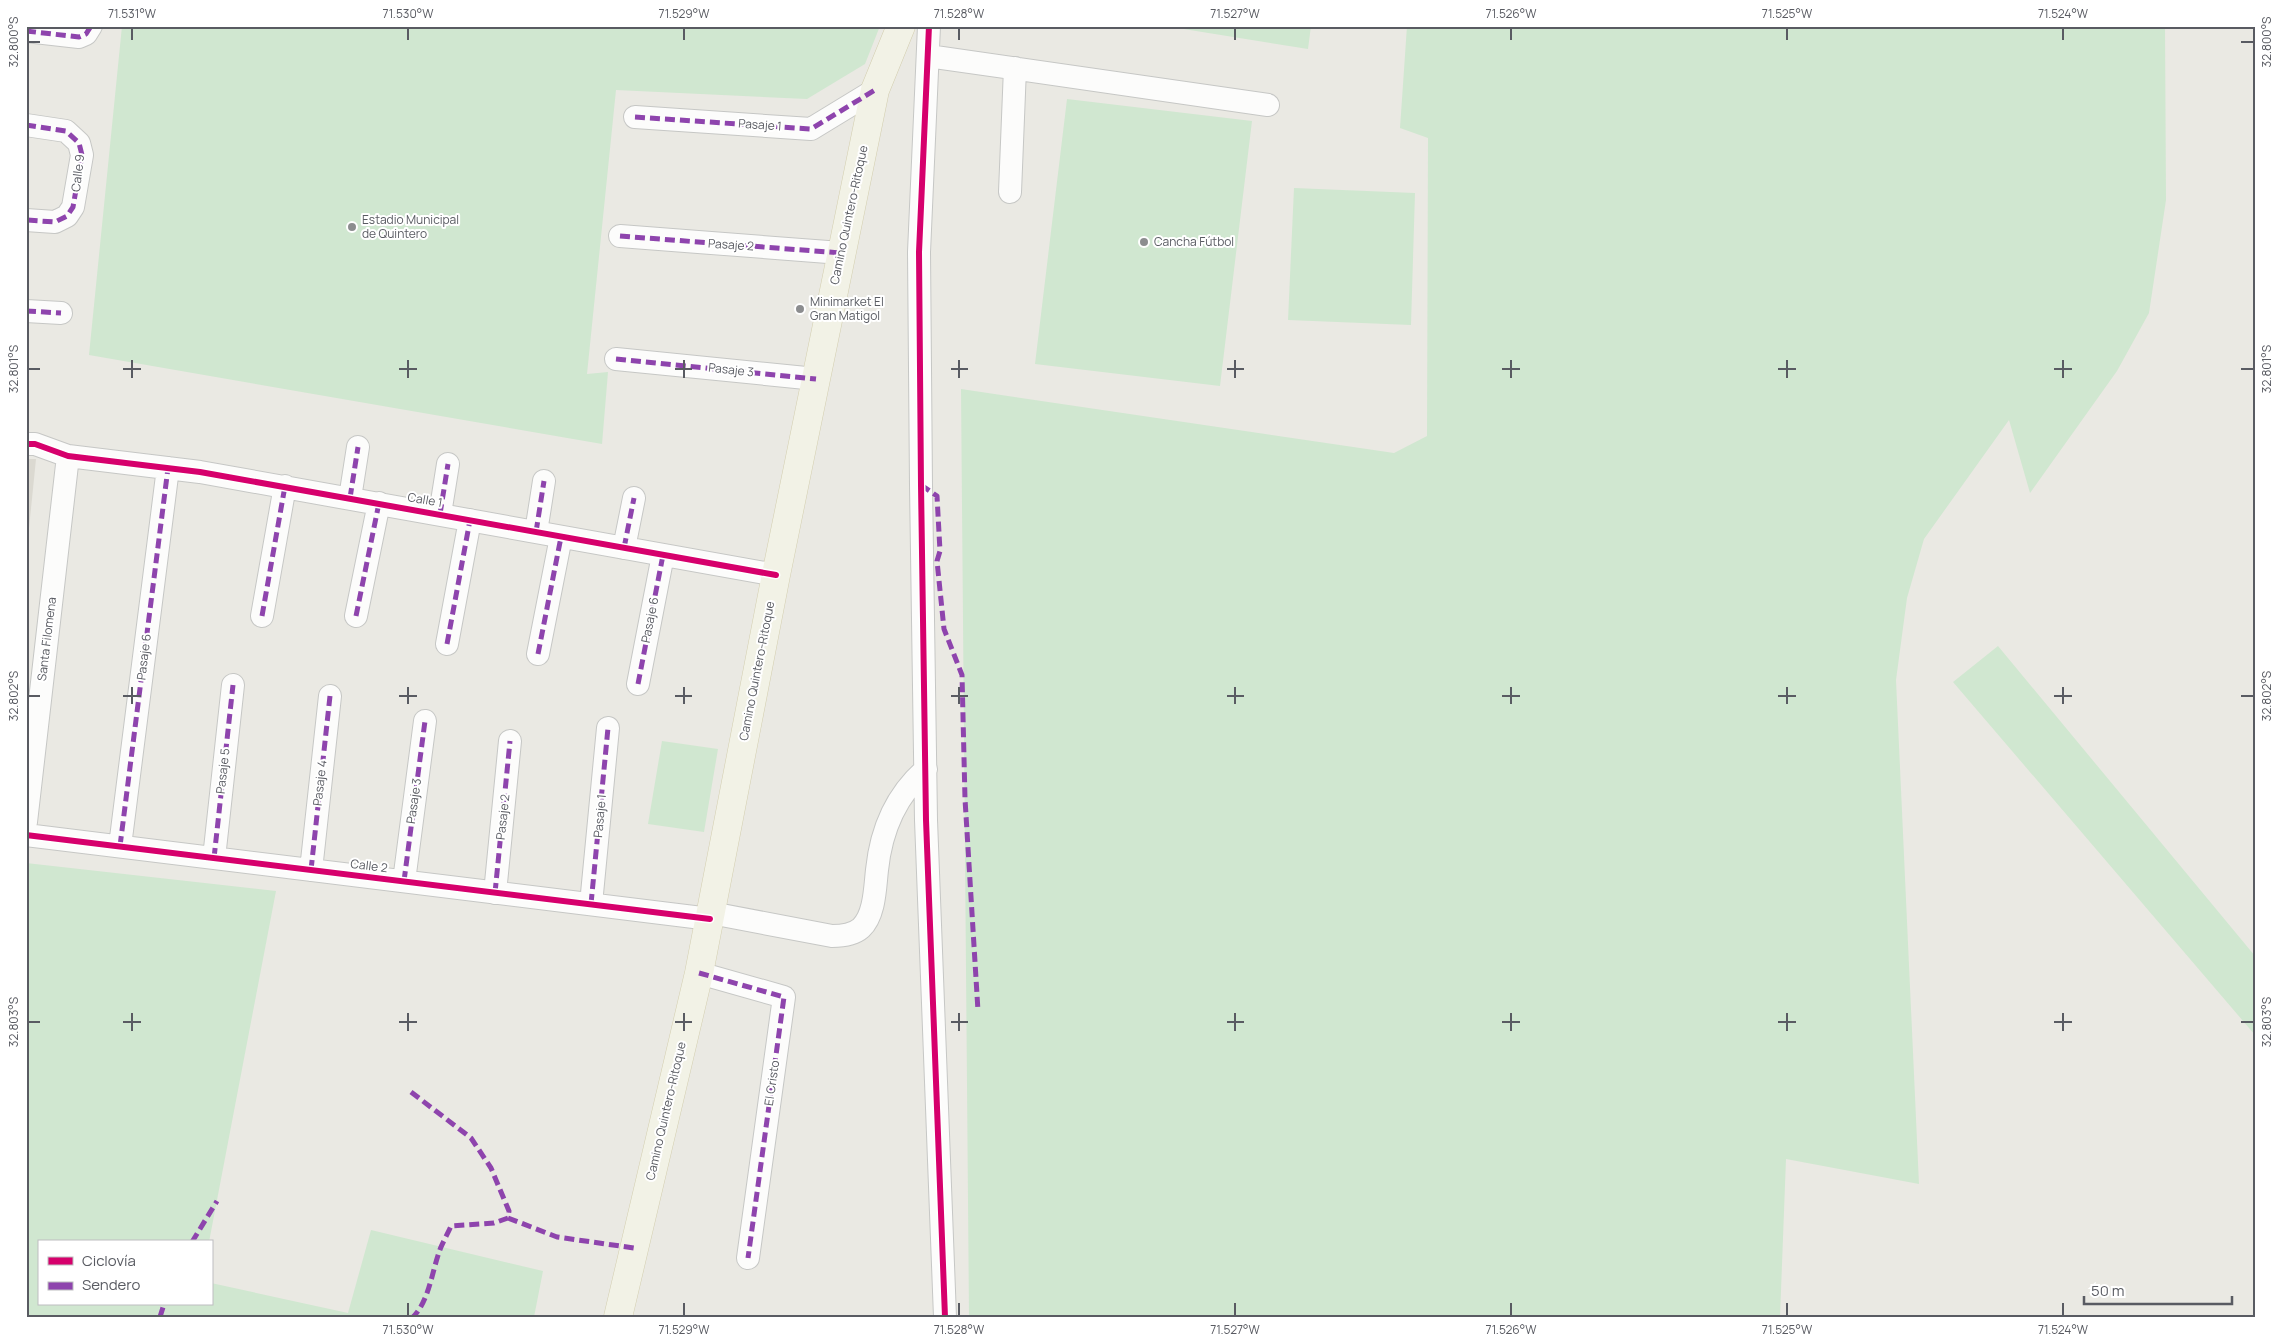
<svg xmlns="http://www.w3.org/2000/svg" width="2281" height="1343" viewBox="0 0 2281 1343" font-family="Manrope,sans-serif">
  <rect width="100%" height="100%" fill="#eae9e3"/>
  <path fill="#dbd9d1" d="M26,459H36L26,558Z"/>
  <path fill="#d0e7d0" d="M122,26H880L865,64L807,99L616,90L587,374L608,372L602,444L89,355Z
    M1165,26H1311L1308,49Z
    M1407,26H2165L2166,200L2149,313L2117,371L2030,493L2009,420L1924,539L1907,598L1896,680L1919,1184L1786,1159L1780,1317H969L961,389L1394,453L1427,436L1428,138L1400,128Z
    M1067,99L1252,121L1220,386L1035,364Z
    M1294,188L1415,193L1411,325L1288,320Z
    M1998,646L2255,956V1035L1953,682Z
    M662,741L718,749L704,832L648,824Z
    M26,863L276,891L209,1242H39V1304H211V1283L348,1313L371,1230L543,1271L534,1317H26Z"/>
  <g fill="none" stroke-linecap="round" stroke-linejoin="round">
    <defs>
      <path id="minor" d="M929,26L919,252L921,485L926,820L945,1317
        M26,31L79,37L86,34L91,26
        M928,56L1268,105
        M635,117L811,129L875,90
        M26,125L66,131L79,143L82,155L73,207L67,216L55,222L26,220
        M1010,192L1015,68
        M620,236L841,253
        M26,311L61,313
        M616,359L816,379
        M26,444H35L68,456L200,472L776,575
        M350,498L358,447
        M440,514L448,464
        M536,532L544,481
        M624,548L634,498
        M262,616L285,486
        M356,616L379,503
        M447,644L470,520
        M538,654L561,537
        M638,684L663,555
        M26,822L68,456
        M26,835L710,919
        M120,846L168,468
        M214,858L233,685
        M311,870L330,696
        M404,881L425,721
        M495,893L510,741
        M591,904L608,728
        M711,913L832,936C841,936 853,935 861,928C875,915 875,887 877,870C881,831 896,795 926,769
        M699,973L784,997L748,1258"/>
      <path id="major" d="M618,1317L699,973L776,575L875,90L901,26"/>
    </defs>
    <use href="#minor" stroke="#c6c7c5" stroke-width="24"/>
    <use href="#major" stroke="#d3ceaf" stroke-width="29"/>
    <use href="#minor" stroke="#fcfcfb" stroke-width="22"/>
    <use href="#major" stroke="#f2f2e6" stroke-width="28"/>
    <path stroke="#8e44ad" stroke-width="5" stroke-dasharray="10 5" stroke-linecap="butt" d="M26,31L79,37L86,34L91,26
      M635,117L811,129L875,90
      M26,125L66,131L79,143L82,155L73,207L67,216L55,222L26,220
      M620,236L841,253
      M26,311L61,313
      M616,359L816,379
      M921,485L937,496L940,551L937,561L944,629L962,675L965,799L978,1011
      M350,498L358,447
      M440,514L448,464
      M536,532L544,481
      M624,548L634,498
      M262,616L285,486
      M356,616L379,503
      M447,644L470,520
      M538,654L561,537
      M638,684L663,555
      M120,846L168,468
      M214,858L233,685
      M311,870L330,696
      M404,881L425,721
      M495,893L510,741
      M591,904L608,728
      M699,973L784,997L748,1258
      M411,1092L471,1138L491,1168L509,1211L508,1218L494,1223L451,1226C448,1233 444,1240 441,1247C432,1269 430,1300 413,1317
      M508,1218L557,1237L634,1248
      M192,1242L217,1201
      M160,1317L164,1304"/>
    <defs>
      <path id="cycleway" d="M929,26L919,252L921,485L926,820L945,1317
        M26,444H35L68,456L200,472L776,575
        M26,835L710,919"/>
    </defs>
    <use href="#cycleway" stroke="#fff" stroke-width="9"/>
    <use href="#cycleway" stroke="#d6006c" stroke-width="6"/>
  </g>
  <path fill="none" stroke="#595b62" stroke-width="2" d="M132,28V40M408,28V40M684,28V40M959,28V40M1235,28V40M1511,28V40M1787,28V40M2063,28V40M28,42H40M2241,42H2254M132,360V378M408,360V378M684,360V378M959,360V378M1235,360V378M1511,360V378M1787,360V378M2063,360V378M28,369H40M123,369H141M399,369H417M675,369H692M951,369H968M1227,369H1244M1502,369H1520M1778,369H1796M2054,369H2072M2241,369H2254M132,687V704M408,687V704M684,687V704M959,687V704M1235,687V704M1511,687V704M1787,687V704M2063,687V704M28,696H40M123,696H141M399,696H417M675,696H692M951,696H968M1227,696H1244M1502,696H1520M1778,696H1796M2054,696H2072M2241,696H2254M132,1013V1031M408,1013V1031M684,1013V1031M959,1013V1031M1235,1013V1031M1511,1013V1031M1787,1013V1031M2063,1013V1031M28,1022H40M123,1022H141M399,1022H417M675,1022H692M951,1022H968M1227,1022H1244M1502,1022H1520M1778,1022H1796M2054,1022H2072M2241,1022H2254M408,1303V1316M684,1303V1316M959,1303V1316M1235,1303V1316M1511,1303V1316M1787,1303V1316M2063,1303V1316"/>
  <g fill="#8c8d8f" stroke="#fff" stroke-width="2">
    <circle cx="352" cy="227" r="5"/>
    <circle cx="1144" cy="242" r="5"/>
    <circle cx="800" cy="309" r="5"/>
  </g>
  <g text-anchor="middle" stroke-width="4" stroke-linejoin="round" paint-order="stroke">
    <g font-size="12" fill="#595b62" stroke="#fff">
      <text transform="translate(760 125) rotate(4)" y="4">Pasaje 1</text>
      <text transform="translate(78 173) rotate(-83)" y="4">Calle 9</text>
      <text transform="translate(849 215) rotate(-78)" y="4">Camino Quintero-Ritoque</text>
      <text transform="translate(731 245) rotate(4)" y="4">Pasaje 2</text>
      <text transform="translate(731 370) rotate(6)" y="4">Pasaje 3</text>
      <text transform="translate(425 500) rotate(10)" y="4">Calle 1</text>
      <text transform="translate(650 620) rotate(-79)" y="4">Pasaje 6</text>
      <text transform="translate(47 639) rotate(-83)" y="4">Santa Filomena</text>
      <text transform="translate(144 657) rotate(-83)" y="4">Pasaje 6</text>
      <text transform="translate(757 671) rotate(-79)" y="4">Camino Quintero-Ritoque</text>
      <text transform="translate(223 771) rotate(-84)" y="4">Pasaje 5</text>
      <text transform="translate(320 783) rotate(-84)" y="4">Pasaje 4</text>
      <text transform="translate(414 801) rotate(-82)" y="4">Pasaje 3</text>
      <text transform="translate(600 816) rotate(-85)" y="4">Pasaje 1</text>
      <text transform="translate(503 817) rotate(-84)" y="4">Pasaje 2</text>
      <text transform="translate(369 866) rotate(7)" y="4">Calle 2</text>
      <text transform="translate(772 1083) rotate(-82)" y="4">El Cristo</text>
      <text transform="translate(666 1111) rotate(-77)" y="4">Camino Quintero-Ritoque</text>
    </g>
    <g font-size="12" fill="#595b62" stroke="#fff" text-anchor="start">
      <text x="362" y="224">Estadio Municipal<tspan x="362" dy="14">de Quintero</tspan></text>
      <text x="1154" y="246">Cancha Fútbol</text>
      <text x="810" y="306">Minimarket El<tspan x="810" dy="14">Gran Matigol</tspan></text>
    </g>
  </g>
  <rect width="2281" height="1343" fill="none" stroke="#ffffff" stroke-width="55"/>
  <rect x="38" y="1240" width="175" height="65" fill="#ffffff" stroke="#bdbdc0"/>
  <rect x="48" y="1257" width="25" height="8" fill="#d6006c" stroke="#bdbdc0"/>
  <text x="82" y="1266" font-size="15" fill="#595b62">Ciclovía</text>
  <rect x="48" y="1282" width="25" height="8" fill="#8e44ad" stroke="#bdbdc0"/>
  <text x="82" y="1290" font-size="15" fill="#595b62">Sendero</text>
  <path d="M2084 1296v8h148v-8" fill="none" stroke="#595b62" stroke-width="2.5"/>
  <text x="2091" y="1296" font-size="15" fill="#595b62" stroke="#ffffff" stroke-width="4" paint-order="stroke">50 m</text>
  <rect x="28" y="28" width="2226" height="1288" fill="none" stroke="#595b62" stroke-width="2"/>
  <g font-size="12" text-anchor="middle" fill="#595b62">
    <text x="132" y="18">71.531°W</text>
    <text x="408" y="18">71.530°W</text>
    <text x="684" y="18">71.529°W</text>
    <text x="959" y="18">71.528°W</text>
    <text x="1235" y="18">71.527°W</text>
    <text x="1511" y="18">71.526°W</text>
    <text x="1787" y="18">71.525°W</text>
    <text x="2063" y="18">71.524°W</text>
    <text transform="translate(14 42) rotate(-90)" y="4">32.800°S</text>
    <text transform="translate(2267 42) rotate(-90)" y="4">32.800°S</text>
    <text transform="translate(14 369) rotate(-90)" y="4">32.801°S</text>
    <text transform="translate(2267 369) rotate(-90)" y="4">32.801°S</text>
    <text transform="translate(14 696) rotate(-90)" y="4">32.802°S</text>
    <text transform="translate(2267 696) rotate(-90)" y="4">32.802°S</text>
    <text transform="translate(14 1022) rotate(-90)" y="4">32.803°S</text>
    <text transform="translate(2267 1022) rotate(-90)" y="4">32.803°S</text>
    <text x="408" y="1334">71.530°W</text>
    <text x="684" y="1334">71.529°W</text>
    <text x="959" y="1334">71.528°W</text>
    <text x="1235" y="1334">71.527°W</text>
    <text x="1511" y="1334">71.526°W</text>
    <text x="1787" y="1334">71.525°W</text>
    <text x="2063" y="1334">71.524°W</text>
  </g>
</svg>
